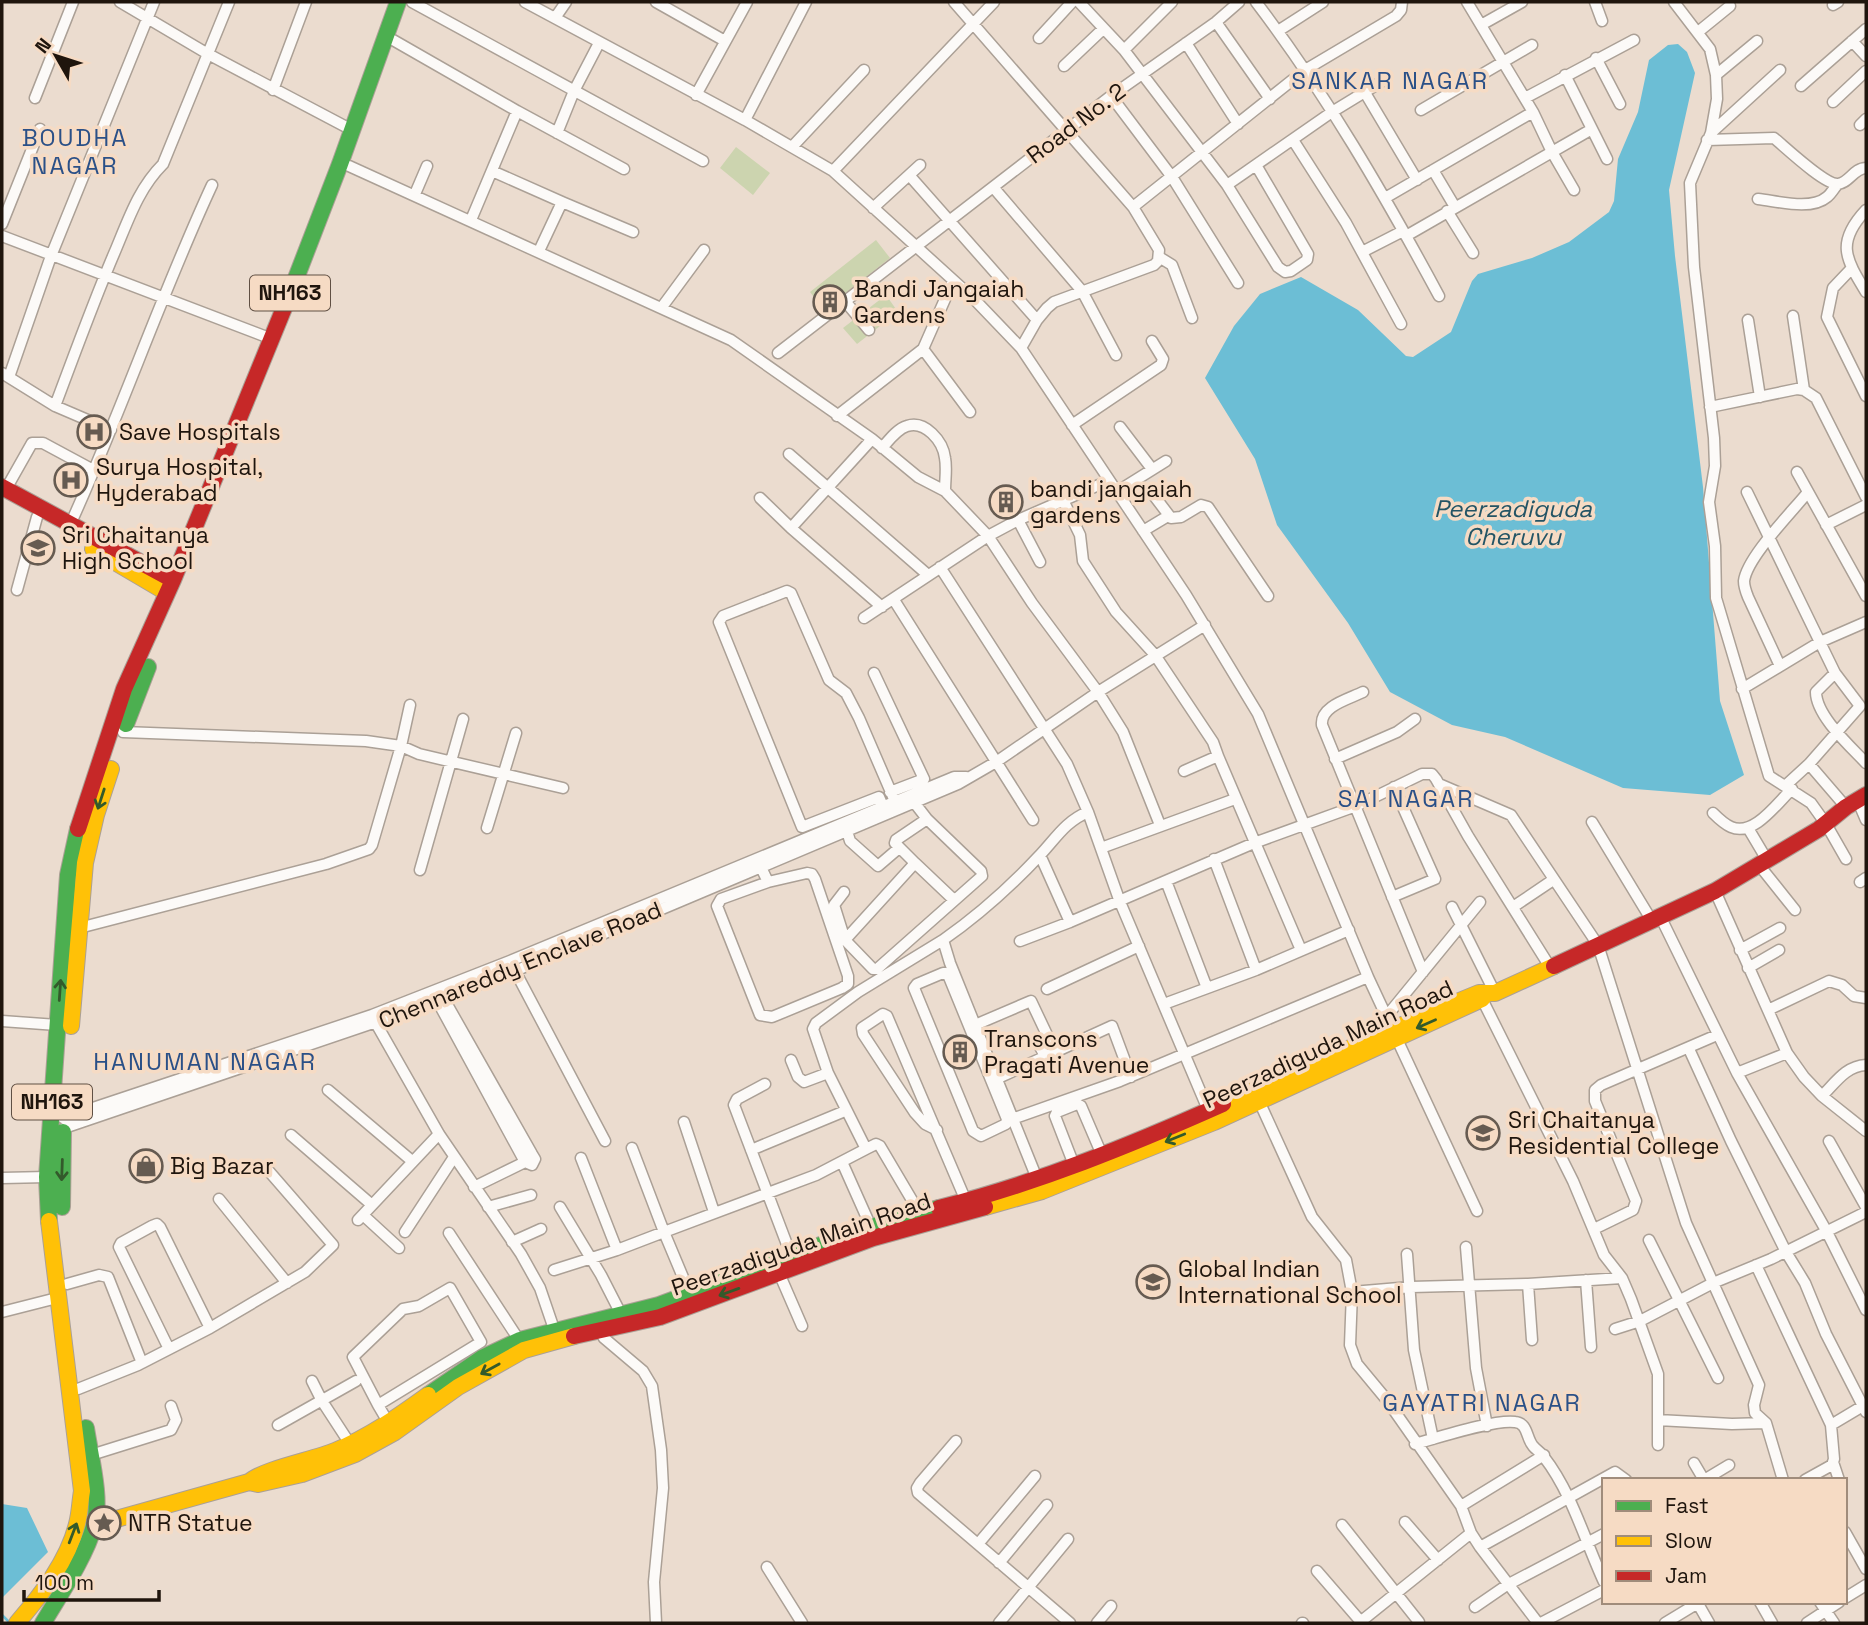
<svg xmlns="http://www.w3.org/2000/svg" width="1868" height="1625" viewBox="0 0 1868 1625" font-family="'Space Grotesk',sans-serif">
  <rect width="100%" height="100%" fill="#ebdccf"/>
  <path fill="#ccd4af" d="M736,147L770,173L753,195L720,168Z
    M876,240L890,258L824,310L810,292Z
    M886,295L898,312L857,344L843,328Z"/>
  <path fill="#6cbed5" d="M1678,44L1687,52L1695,73L1669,190L1675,256L1703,487L1720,701L1744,775L1710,795L1623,788L1505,737L1452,725L1390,692L1348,623L1277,525L1255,459L1205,378L1234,326L1260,294L1301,277L1358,310L1406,356L1413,357L1451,332L1472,281L1478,274L1532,258L1569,242L1609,212L1614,201L1618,159L1638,112L1649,60L1668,45Z
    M2,1504L27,1508L48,1552L2,1598Z"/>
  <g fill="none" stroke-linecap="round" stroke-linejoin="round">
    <path stroke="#6cbed5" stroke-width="2.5" d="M2,1615L9,1622"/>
    <defs>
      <path id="street" d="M120,2L208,54L352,130
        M412,2L703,161
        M525,2L745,120L833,171L974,299L1021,348L1186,595L1258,714L1368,977L1477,1211
        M656,2L725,41
        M954,2L1133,207L1159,250L1158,261L1154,265L1054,302L1047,308L1037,320L1021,348
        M1079,2L1124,50L1227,185L1278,267L1285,272L1291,271L1307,260L1308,254L1256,165
        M1256,2C1326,94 1384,194 1439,296
        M1467,2L1533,112L1552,152L1574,190
        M1595,2L1602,21
        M1674,2L1710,49L1716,75L1717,99L1711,133L1690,183L1694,267L1714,438L1715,466L1709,502L1715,546L1716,598L1769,776L1811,803L1826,824L1846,859
        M1833,5L1838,2
        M555,18L566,2
        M1216,22L1270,99
        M1481,25L1522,2
        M1278,31L1323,2
        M1698,32L1730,6
        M1039,38L1072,2
        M393,40L517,111L471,220
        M1852,41L1866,56
        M1186,43L1238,124
        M1124,50L1172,2
        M1596,58L1620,104
        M1064,66L1103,29
        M1565,75L1607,159
        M1716,75L1757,41
        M1801,86L1866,29
        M273,90L306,2
        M1364,91L1417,180
        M696,95L747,2
        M1111,96L1172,177L1238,283
        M35,98L73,2
        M1525,98L1634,40
        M1833,102L1866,71
        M1421,110L1532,45
        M517,111L624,169
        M745,120L806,2
        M1860,125L1866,119
        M557,133L574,91L599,43
        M1711,133L1780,70
        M1293,140L1346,223L1401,324
        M1707,140L1774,138C1785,147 1825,185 1838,184C1849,183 1854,168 1866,168
        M792,147L864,70
        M349,166L731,340L872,439
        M1433,170L1455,207
        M492,171L562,202
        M833,171L994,2
        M909,175L1037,320
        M1227,185L1332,112L1386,79
        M993,187L1082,291L1116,355
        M415,194L427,166
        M1385,198L1533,112
        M1758,199C1777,201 1811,211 1827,197C1831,194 1834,188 1838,184
        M1133,207L1305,70L1396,16L1401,10L1402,2
        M873,208L920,165
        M1866,210C1836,242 1845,258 1866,292
        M1447,211L1473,253
        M2,224L40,129
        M2,236L272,339
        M1406,236L1592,129
        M539,251L562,202L633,232
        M1362,252L1403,231
        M1159,257L1172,265L1192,318
        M1852,268L1833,288L1827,317L1866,396
        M845,301L869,330
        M662,307L704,250
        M1793,316L1804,390
        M1748,320L1760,397
        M923,349L970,412
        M778,353L1111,96L1216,22L1239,2
        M2,373L55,406L111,430
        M9,377L51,256L154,2
        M55,406C75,353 94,300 116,249C129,218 139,188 163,164L229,2
        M1710,407L1797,389L1804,390L1816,398L1866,497
        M837,416L923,349L953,281
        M1072,425L1161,365L1163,359L1152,341
        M1120,427L1152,469
        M882,448C889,440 897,429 907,426C925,420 943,441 945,458C947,468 945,480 945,491
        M789,454L928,575
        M1797,472L1866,596
        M6,489L32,443H43L95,471
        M1118,491L1166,461
        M1747,492L1835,673L1860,706L1809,764L1785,786
        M1155,497L1171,518L1181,517L1201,505L1208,507L1268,596
        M760,498L791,528L882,607
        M1063,500L1080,535L1083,561L1116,612L1155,655L1213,742L1218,756
        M1018,520L1040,562
        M70,525C121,413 160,297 212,185
        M1826,525L1866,505
        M791,528L872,439L918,477L945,491L988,536L1032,603L1098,692L1123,732L1160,825
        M1143,531L1168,516
        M940,567L1067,764L1088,812L1120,902L1209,1112
        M17,590L37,517
        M894,600L1033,820
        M864,618L988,536L1018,520L1108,481
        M1780,666L1748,597C1746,592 1744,587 1744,581C1747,557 1792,512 1808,492
        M874,673L924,779L890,792
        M1835,673L1816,692C1816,716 1851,747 1866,763
        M1742,689L1820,642L1866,622
        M1363,692C1349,699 1320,706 1322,725L1423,972
        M123,732L366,741L401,746L419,754L563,788
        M1335,759L1397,732L1415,719
        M1809,764L1846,807
        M1184,771L1218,756L1301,950
        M1439,784L1511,815L1598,945L1686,1223L1759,1385L1754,1405L1755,1413L1766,1423L1783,1480
        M1857,799L1866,820
        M886,813L879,797L802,827L719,622L723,616L787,591L791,593L829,680L846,693L859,718L897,806
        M1713,813C1718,818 1724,824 1731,827C1754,837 1777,803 1792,789
        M1592,822L1652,921
        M487,828L516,733
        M1748,828L1767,860
        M847,831L850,841L878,866L899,848
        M1101,848L1235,799
        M1040,855L1070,922L1254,843L1356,806L1422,774H1432L1436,779L1468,836L1550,967
        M1214,859L1256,970
        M758,861L768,882L721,899L717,906L760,1015L772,1017L842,988L848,984V976L815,879L812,874L807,873L768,882
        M915,863L954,900
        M1759,865L1795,910
        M420,870L463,719
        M1166,881L1207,988
        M1860,882L1866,878
        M1715,891L1787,1053L1804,1077L1822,1096L1866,1131
        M844,892L834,905L845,940L915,863L895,843L896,840L927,819L910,797
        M1392,897L1435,879L1394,787
        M1452,907L1495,993
        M1513,907L1553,880
        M1661,918L1737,1073L1827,1232L1866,1310
        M79,928L326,864L369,849L372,845L401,746L410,705
        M845,940L873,969H877L982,876L981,871L927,819
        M1020,941L1070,922
        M1740,950L1780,928
        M513,967L605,1141
        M1748,968L1779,950
        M943,973H946L949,977L1007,1119L1006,1124L981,1136L973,1131L914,988L917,984Z
        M1047,989L1139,946
        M433,993L525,1162L532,1165L535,1159L532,1154L440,992
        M1482,999L1573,1181L1604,1255L1622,1278L1631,1299L1658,1374V1445
        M1164,1004L1256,970L1349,930
        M1768,1010L1829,981L1842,985L1854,996L1866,998
        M1386,1017L1480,902
        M373,1018L439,1134L521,1254L540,1288L554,1329
        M2,1021L57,1025
        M975,1025L1031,1001L1049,1039L1039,1045L1045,1056
        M1689,1049L1731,1141L1786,1252L1805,1283L1826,1334L1866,1412
        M791,1060L798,1077L804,1082L828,1073
        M1737,1073L1787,1053
        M996,1079L1112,1026L1131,1077
        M765,1084L737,1099L734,1105L791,1255
        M328,1090L412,1161
        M1822,1096C1836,1082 1846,1066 1866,1065
        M1259,1101L1312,1217L1346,1260L1352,1292L1350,1345L1357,1364L1386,1399L1461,1506L1471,1533L1480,1547L1538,1623
        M63,1118L372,1015L510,961L954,777H966
        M1012,1119L1120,1081L1368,977
        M684,1122L714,1212
        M64,1128L376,1022L515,971L958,784L996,762L1098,692L1205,625
        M937,1130L925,1124L915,1113L863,1034L862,1028L883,1014L887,1016L966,1201
        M291,1135L372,1205
        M1829,1141L1866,1207
        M751,1150L845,1111
        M581,1158L617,1250
        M842,1162L871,1227
        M1074,1165L1055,1116L1057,1112L1077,1104L1081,1106L1102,1155
        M2,1178L47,1177
        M1040,1186L950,963L943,940C976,917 1013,884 1041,854C1056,838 1066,821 1088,812
        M474,1187L525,1162
        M219,1199L287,1283
        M488,1207L531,1195
        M560,1207L601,1275L622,1316
        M919,1212L880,1146L876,1144L866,1149L828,1073L813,1029L816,1023L858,992L943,940
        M363,1215L399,1248
        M358,1220L439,1134
        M1594,1229L1633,1210L1636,1201L1595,1101V1090L1601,1085L1717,1035
        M405,1232L454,1157
        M449,1233L519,1340
        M1649,1240L1718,1378
        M512,1242L541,1229
        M1466,1247L1476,1368L1487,1426
        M1407,1254L1414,1350L1433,1439
        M1756,1265L1831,1425
        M554,1270L617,1250L664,1232L632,1148
        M779,1273L802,1326
        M1586,1280L1591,1347
        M67,1284L99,1275L108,1277L142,1363
        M1528,1284L1532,1340
        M1352,1292L1411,1287L1528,1284L1622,1278
        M690,1294L664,1232L816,1175L866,1149
        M2,1312L57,1298
        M599,1329L604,1338L643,1371L652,1386L661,1450L663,1488L654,1582L656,1623
        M1615,1329L1640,1321L1713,1283L1771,1259L1866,1212
        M169,1349L119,1247L121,1243L152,1226L157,1224L160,1227L210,1328
        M312,1381L322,1401L352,1447
        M78,1389L138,1365L210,1328L305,1272L333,1245L267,1169
        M378,1405L353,1357L403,1309L419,1306L450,1288L481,1342L378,1405L388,1422
        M1658,1420L1732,1424L1766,1423
        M278,1425L356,1381
        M956,1441L920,1483L917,1488L918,1493L1070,1623
        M1415,1444C1437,1438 1495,1419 1515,1422C1528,1423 1526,1438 1533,1446C1536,1450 1541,1452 1544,1457C1572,1493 1585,1541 1604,1582
        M91,1455L171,1430L176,1420L171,1406
        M1833,1462L1839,1480
        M1694,1463L1704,1480
        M1704,1480L1729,1465
        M1805,1480L1832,1465L1834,1459L1831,1425L1866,1404
        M1461,1506L1544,1455
        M1405,1522L1438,1560
        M1342,1525L1419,1622
        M1845,1532L1866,1569
        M978,1544L1035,1476
        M1480,1547L1615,1472L1626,1480
        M999,1563L1047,1505
        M767,1567L802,1623
        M1317,1571L1362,1623
        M1845,1598L1866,1585
        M1697,1602L1709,1623
        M1760,1602L1772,1623
        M1820,1602L1834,1623
        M1475,1607L1507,1585L1604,1534
        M999,1623L1068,1539
        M1097,1623L1111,1606
        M1302,1623H1303
        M1359,1623L1471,1533
        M1541,1623L1604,1590
        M1665,1623L1698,1603
        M1807,1623L1839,1602"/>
      <path id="fast" d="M293,286L340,164L398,2
        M126,724L148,667
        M62,1207L63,1132
        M49,1221L47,1177L68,875L78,829
        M428,1395L482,1358L520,1340L659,1305L861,1230L939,1208
        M43,1623C59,1596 86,1556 94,1526C102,1500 90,1455 86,1428"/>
      <path id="slow" d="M93,549L166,592
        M71,1026L85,863L96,815L111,769
        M1223,1104L1423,1016L1479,993H1495L1554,966
        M985,1207L1042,1191L1214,1122L1482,999L1487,993
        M428,1395C399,1416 369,1437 335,1451C313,1460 264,1469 249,1482L258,1484L302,1474L355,1454L395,1432L458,1387L524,1350L574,1336
        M95,1525L249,1482
        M17,1623C41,1595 68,1561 77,1524C80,1513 80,1502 82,1491L49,1221"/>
      <path id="jam" d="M2,487L173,580
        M78,829L124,689L173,580L293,286
        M1554,966L1715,891L1819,829L1846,807L1866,795
        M939,1208C1038,1183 1131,1145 1223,1104
        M574,1336L660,1317L873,1238L985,1207"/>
    </defs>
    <use href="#street" stroke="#aba096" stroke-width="13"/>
    <use href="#fast" stroke="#aba096" stroke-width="18"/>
    <use href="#slow" stroke="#aba096" stroke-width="18"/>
    <use href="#jam" stroke="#aba096" stroke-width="18"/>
    <use href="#street" stroke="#fcfaf8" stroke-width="10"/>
    <use href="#fast" stroke="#4caf50" stroke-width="16"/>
    <use href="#slow" stroke="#ffc107" stroke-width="16"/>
    <use href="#jam" stroke="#c62828" stroke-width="16"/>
  </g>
  <defs><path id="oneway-shaft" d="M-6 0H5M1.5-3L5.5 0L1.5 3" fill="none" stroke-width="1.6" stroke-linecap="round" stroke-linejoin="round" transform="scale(1.75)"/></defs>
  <g stroke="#335a2b">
    <use href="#oneway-shaft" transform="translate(101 799) rotate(108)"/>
    <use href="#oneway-shaft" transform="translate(60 990) rotate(-86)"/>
    <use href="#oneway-shaft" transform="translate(1426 1024) rotate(156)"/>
    <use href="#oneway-shaft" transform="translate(1175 1138) rotate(158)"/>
    <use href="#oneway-shaft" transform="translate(62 1170) rotate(92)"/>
    <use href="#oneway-shaft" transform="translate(729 1292) rotate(160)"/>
    <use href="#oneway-shaft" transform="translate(490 1369) rotate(151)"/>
    <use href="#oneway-shaft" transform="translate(73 1533) rotate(-69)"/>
  </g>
  <defs>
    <symbol id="building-ring" viewBox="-11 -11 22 22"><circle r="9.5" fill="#f6dbc4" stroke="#665b51" stroke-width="1.5"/><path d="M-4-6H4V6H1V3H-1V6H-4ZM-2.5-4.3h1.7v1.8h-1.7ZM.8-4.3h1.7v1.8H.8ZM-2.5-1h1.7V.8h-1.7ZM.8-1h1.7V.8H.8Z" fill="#665b51"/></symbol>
    <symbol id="hospital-ring" viewBox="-11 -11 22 22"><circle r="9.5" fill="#f6dbc4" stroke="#665b51" stroke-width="1.5"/><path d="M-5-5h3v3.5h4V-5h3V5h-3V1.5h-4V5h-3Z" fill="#665b51"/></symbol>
    <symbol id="school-ring" viewBox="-11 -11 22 22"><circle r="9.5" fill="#f6dbc4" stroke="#665b51" stroke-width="1.5"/><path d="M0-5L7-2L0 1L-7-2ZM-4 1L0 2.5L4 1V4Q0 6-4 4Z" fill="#665b51"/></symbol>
    <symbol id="university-ring" viewBox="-11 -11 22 22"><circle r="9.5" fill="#f6dbc4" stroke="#665b51" stroke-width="1.5"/><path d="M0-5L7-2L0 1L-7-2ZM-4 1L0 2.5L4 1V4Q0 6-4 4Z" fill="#665b51"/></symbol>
    <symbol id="shop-ring" viewBox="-11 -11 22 22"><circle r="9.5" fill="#f6dbc4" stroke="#665b51" stroke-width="1.5"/><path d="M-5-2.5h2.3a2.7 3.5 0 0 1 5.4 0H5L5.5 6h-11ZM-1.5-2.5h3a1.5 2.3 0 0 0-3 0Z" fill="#665b51"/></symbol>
    <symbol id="sight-ring" viewBox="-11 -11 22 22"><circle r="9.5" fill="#f6dbc4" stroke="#665b51" stroke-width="1.5"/><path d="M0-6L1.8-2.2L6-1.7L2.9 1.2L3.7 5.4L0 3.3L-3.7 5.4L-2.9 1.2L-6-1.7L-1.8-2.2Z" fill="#665b51"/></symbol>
  </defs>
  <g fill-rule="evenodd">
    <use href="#building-ring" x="811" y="283" width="38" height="38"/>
    <use href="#hospital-ring" x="75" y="413" width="38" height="38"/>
    <use href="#hospital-ring" x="52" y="461" width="38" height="38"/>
    <use href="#building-ring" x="987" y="483" width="38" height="38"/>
    <use href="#school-ring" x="19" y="529" width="38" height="38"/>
    <use href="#building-ring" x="941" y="1033" width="38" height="38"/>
    <use href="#university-ring" x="1464" y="1114" width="38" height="38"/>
    <use href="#shop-ring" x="127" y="1147" width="38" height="38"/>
    <use href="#school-ring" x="1134" y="1263" width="38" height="38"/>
    <use href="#sight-ring" x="85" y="1504" width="38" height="38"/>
  </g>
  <g text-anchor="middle" stroke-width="7" stroke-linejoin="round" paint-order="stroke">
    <g fill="#f6dbc4" stroke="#605044" stroke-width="2">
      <rect x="250" y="275.5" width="80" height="35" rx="5"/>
      <rect x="12" y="1084.5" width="80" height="35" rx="5"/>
    </g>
    <g font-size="21" font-weight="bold" fill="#1f150d">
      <text x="290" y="300">NH163</text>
      <text x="52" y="1109">NH163</text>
    </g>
    <g font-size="23" fill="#1f150d" stroke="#f6dbc4">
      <text transform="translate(1076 123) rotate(-37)" y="8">Road No. 2</text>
      <text transform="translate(520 965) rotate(-22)" y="8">Chennareddy Enclave Road</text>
      <text transform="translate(1328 1044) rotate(-25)" y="8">Peerzadiguda Main Road</text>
      <text transform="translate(801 1244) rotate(-19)" y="8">Peerzadiguda Main Road</text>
    </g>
    <g font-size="23" fill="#1f150d" stroke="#f6dbc4" text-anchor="start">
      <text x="854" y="297">Bandi Jangaiah<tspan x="854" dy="26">Gardens</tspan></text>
      <text x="119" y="440">Save Hospitals</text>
      <text x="96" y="475">Surya Hospital,<tspan x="96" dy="26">Hyderabad</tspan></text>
      <text x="1030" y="497">bandi jangaiah<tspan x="1030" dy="26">gardens</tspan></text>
      <text x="62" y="543">Sri Chaitanya<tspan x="62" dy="26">High School</tspan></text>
      <text x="984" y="1047">Transcons<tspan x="984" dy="26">Pragati Avenue</tspan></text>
      <text x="1508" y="1128">Sri Chaitanya<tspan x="1508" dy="26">Residential College</tspan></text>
      <text x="170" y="1174">Big Bazar</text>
      <text x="1178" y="1277">Global Indian<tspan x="1178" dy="26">International School</tspan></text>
      <text x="128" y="1531">NTR Statue</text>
    </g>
    <g font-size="24" letter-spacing="2" fill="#2b5087" stroke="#f6dbc4">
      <text x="1390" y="89">SANKAR NAGAR</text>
      <text x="75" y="146">BOUDHA<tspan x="75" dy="28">NAGAR</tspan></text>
      <text x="1406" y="807">SAI NAGAR</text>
      <text x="205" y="1070">HANUMAN NAGAR</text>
      <text x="1482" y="1411">GAYATRI NAGAR</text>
    </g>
    <g font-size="24" font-style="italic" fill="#235465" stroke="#f6dbc4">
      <text x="1513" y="517">Peerzadiguda<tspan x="1513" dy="28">Cheruvu</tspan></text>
    </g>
  </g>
  <rect width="1868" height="1625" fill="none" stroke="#1f150d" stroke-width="7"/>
  <rect x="1602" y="1478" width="245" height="126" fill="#f6dbc4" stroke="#a08c7b" stroke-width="2"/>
  <rect x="1616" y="1501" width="35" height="10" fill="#4caf50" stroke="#a08c7b" stroke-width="2"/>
  <text x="1665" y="1513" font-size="21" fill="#1f150d">Fast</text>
  <rect x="1616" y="1536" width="35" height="10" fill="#ffc107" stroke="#a08c7b" stroke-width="2"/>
  <text x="1665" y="1548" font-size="21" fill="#1f150d">Slow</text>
  <rect x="1616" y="1571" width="35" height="10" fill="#c62828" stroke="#a08c7b" stroke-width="2"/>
  <text x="1665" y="1583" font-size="21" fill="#1f150d">Jam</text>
  <g transform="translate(56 56) rotate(309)" stroke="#f6dbc4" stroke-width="5" paint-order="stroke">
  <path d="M0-5L12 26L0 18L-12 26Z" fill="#1f150d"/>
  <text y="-10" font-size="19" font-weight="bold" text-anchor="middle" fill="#1f150d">N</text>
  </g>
  <path d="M24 1590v10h135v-10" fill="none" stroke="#1f150d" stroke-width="3.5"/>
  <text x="35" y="1590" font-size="21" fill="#1f150d" stroke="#f6dbc4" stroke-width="5" paint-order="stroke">100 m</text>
</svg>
